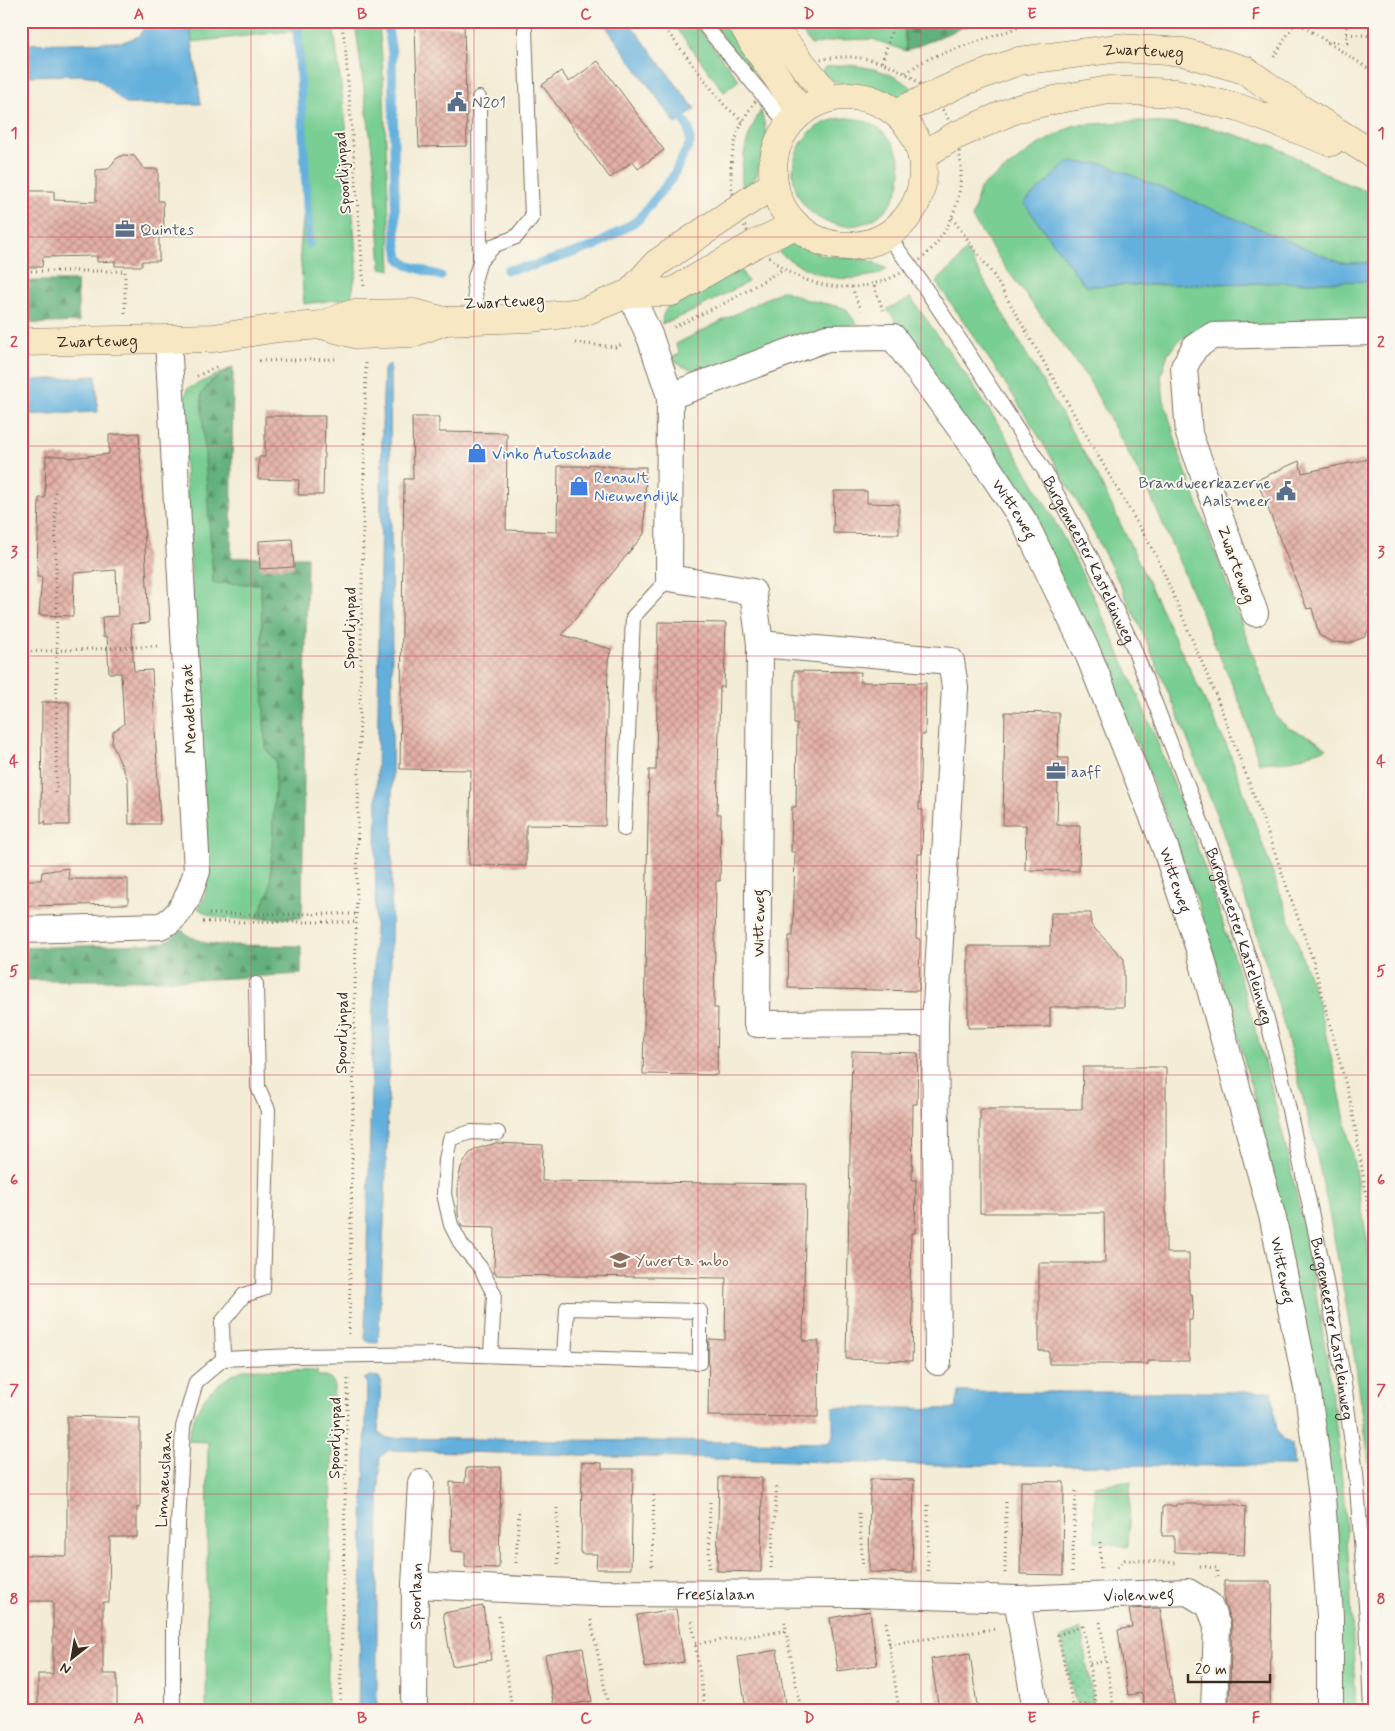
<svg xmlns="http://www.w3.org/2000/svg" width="1395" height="1731" viewBox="0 0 1395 1731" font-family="Mynerve,sans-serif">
  <defs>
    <pattern id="forest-firs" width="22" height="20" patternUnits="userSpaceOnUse" patternTransform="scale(1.25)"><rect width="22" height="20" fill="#62b17d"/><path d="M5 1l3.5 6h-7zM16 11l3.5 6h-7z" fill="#529066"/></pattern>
    <pattern id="park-dots" width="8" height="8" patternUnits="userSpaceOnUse" patternTransform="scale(1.25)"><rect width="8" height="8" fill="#78ce93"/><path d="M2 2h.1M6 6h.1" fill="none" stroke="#64a777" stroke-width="1.8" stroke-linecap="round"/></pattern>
    <pattern id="building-cross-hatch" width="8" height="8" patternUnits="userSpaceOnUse" patternTransform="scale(1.25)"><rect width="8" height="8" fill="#e4b0a6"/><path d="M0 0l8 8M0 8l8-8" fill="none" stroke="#ba8f87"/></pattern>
  </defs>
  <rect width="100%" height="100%" fill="#fbf7ec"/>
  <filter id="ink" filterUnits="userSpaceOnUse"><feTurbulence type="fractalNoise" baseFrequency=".02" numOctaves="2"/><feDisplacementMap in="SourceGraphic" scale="10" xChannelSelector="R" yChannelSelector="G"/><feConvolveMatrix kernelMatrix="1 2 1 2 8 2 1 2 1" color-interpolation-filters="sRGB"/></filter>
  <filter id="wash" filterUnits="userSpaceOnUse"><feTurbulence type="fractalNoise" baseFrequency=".0096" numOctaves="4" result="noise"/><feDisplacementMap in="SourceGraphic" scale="20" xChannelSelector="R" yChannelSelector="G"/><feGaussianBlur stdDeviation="1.12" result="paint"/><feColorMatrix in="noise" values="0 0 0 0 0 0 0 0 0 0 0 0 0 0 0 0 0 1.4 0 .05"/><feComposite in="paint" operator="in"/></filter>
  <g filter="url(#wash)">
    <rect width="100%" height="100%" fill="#f3ecd6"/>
    <path fill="#78ce93" stroke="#5a7c58" d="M189,21H333L346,125L357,269L351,298L304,304L300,251L308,166L293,31L192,42Z
      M355,21H378L379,24L383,70L391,270L381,268L375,173Z
      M671,21H692L739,80L724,92Z
      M710,21H731L758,64L750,70Z
      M794,21H904L906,51L872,39L838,40L811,45Z
      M845,65C874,67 896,73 918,93L895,99L867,87L846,86L831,80L821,71L825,67Z
      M761,110L767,136L756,177L745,190L742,188C740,159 747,135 761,110Z
      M793 172a54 54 0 1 1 108 0a54 54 0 1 1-108 0Z
      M1142,121L1208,127L1274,146L1340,181L1374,194V263H1341L1068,162L1024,203L1085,286L1374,281V319L1202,333L1182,338L1168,353L1161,376L1164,400L1180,456L1276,717L1288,728L1310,737L1327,748L1289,761L1259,763L1243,710L1149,492L1089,380L1005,267L972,218L980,188L1036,146L1075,125Z
      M783,244H794L823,255L869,260L887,269C881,274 876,275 869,276C832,285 801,270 772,247Z
      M966,250L1098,477L1229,751L1289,918L1319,1006L1338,1086L1355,1169L1374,1280V1514C1368,1446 1358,1378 1347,1310C1316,1124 1266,942 1198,766C1166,684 1131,602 1089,524C1044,439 991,360 936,282L956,263Z
      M738,265L748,282L689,313L662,324L663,315L670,302Z
      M783,290L804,299L845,308L857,324L855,331L701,371C687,369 681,368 672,357L680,354L676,344Z
      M911,298C946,347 982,396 1013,448C1087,571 1145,703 1194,838C1270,1050 1323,1274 1344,1499C1350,1569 1353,1639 1356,1710H1341L1279,1205L1262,1127L1233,1018L1198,903L1171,828L1103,659L914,348L888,310L889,308Z
      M233,367L210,382L213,583L261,584L264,721L266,749L276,761L270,889L257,919C237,918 214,922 198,908L205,897L208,861L182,413L187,389Z
      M245,1369L317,1370V1376H327L334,1383L327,1710H206L208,1442L188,1441C193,1405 211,1383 245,1369Z
      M1131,1481L1128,1547L1095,1541L1094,1486Z"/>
    <path fill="url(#forest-firs)" stroke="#4e6e4e" d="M904,21H978L906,51Z
      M21,281H77L79,322L21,324Z
      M233,367L231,558L307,557L302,918L257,919L270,889L276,761L266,749L264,721L261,584L213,583L201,394L210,383Z
      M182,930L189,936L205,943L221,945L301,946V974L197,980H21V948L145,944L165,942Z"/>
    <path fill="url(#park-dots)" stroke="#5a7c58" d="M1081,1628L1093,1702L1075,1703L1061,1638Z"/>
    <path fill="#64b0dd" stroke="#506d7e" d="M148,21H189L201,104H126L96,77L81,75L21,76V44L123,42L139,36Z
      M602,21H628L695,109L676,124Z
      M1068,162L1105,164L1341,263H1374V281L1085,286L1024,203Z
      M390,364C392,690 397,1017 378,1343L369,1342L365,1339V1331L375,926L382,426L384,369Z
      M96,376L98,412L21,415V381Z
      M370,1376L379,1377L381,1381L378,1433L386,1438L828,1443L833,1436V1407L956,1409L959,1392H1272L1277,1431L1283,1440L1292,1444L1294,1466L942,1465L389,1450L380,1457L377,1602V1710H358L367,1381L364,1379Z"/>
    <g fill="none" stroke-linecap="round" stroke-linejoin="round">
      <path stroke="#64b0dd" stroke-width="9" d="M297,21L309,244
        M387,21L392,53L396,240L399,258L407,265L441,276
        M507,270L532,266L595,246L638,220L672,178L690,143L689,129L676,109"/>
    </g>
    <g id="blocks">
      <path fill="url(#building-cross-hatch)" d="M464,26L467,146L419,147L415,27Z
        M598,61L664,150L638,169L633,161L610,178L542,85L561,71L569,82Z
        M123,155L134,156L144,169H158V201H163L164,228H159V261H142V266H115V261L97,262V256L43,257L42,267H21V191H54V200L96,202V170L108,169L116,159Z
        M265,416H325L323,495H298L299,480L258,479L259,457H265Z
        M412,417H439V432L507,433L506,530L557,532L558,466H589V464L616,467H646L644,534L562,635L611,649L608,661L605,826L526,825V866L469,865L471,770L400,769L404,479H413Z
        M139,433L149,623L131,624L134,671L152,670L160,824H129L128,780L112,744L113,732L124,724L121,673H109L107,637H103L102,617L118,616L116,570L74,573L73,616L39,615L42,577H37L39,498H45L46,456H67V458L109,454V435Z
        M1374,458V593L1369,594L1372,623L1365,637L1348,643L1332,642L1319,635L1312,608L1307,609L1257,480L1299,461L1302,473Z
        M834,491H867V503L899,504V534L833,533Z
        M292,539L294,567L260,569L259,541Z
        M658,622L726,623L724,687H720L717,814H721L720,881H716L714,1008H718L717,1075L643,1074L649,770H656Z
        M794,671L861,672L860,682L926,683L925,735H921L919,810H923L922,854H918L916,938L920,939L919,991L788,988L789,936H793L795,852H791L792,807H796L797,724H794Z
        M42,702H69V825H45L46,821L41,824Z
        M1005,712L1059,713L1058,758H1068L1067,781H1058L1057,825H1080L1079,871L1025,870L1026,825H1003Z
        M68,868L69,879H128V904L21,906V880H41L42,872Z
        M1051,913H1091V925L1124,959V1007H1050V1027L968,1028V946H1050Z
        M852,1051L918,1053L917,1104H913L912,1180H916L915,1233H911L910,1290L913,1306L912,1361L846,1359Z
        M1083,1067H1166V1253H1189V1294H1192L1193,1305L1192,1320H1189V1361H1148V1364H1049V1351H1039V1263H1105L1104,1213H980V1109H1082Z
        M496,1143L543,1145L542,1181L806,1184L803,1341H819L818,1417L708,1416L709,1339L725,1340L726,1278L496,1275V1273H494L495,1228L462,1227L458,1214V1182L461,1167L469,1154L476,1149Z
        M67,1416L140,1418V1508L137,1507V1537H110L109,1602H103V1674H117V1710H38V1674H53V1601H21V1555L67,1556Z
        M582,1462L602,1463V1469H633L631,1569H596L597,1554H581Z
        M501,1467L499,1568L465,1567V1552L451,1551L450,1482L465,1483L466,1468Z
        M719,1477L762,1478L761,1572L717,1571Z
        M870,1479L914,1480L912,1573L869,1572Z
        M1021,1481L1064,1482L1063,1575L1020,1574Z
        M1176,1504H1234L1246,1507L1244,1555L1174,1552V1536H1162L1163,1506H1176Z
        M1224,1581H1270V1585H1272L1270,1706H1268V1710H1237V1707H1229L1232,1626L1224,1601Z
        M483,1606L491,1660L452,1666L443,1613Z
        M1160,1608L1175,1707L1145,1710L1142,1693L1128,1695L1118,1630L1132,1627L1129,1609Z
        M676,1609L684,1662L645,1668L637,1615Z
        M870,1611L877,1665L838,1671L830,1618Z
        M583,1648L592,1701L554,1707L545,1655Z
        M777,1650L785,1704L746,1710L738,1657Z
        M970,1653L977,1706L954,1710H939L931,1659Z"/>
    </g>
  </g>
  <g filter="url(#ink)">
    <use href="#blocks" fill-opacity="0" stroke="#7b6e5e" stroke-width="1"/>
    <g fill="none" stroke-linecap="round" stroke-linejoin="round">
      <defs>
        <g id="lane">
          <path d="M701,21L788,125"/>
          <path d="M479,98L480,261"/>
          <path id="s1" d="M888,236L911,267L961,342L1044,470L1092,559L1132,644L1223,878L1261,995L1284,1087L1325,1276L1343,1376L1356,1474L1367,1619L1371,1710"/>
          <path d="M478,321L474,281L480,261L495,245L516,237L532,217L525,30"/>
          <path d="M624,829L633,617L669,578"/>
          <path d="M491,1355L494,1294L480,1267L462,1246L451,1225L444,1194L446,1160L450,1139L471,1132L498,1133"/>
          <path d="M223,1359L222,1322L244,1295L263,1289L268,1110L258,1087L256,984"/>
          <path d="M173,1710V1623L183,1427L196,1382L223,1359L294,1356L447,1354L700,1362V1311L567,1308L564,1358"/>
        </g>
        <g id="street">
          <path id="s2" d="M630,293L650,337L670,396L827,338L893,337L977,451L1025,523L1089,656L1165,847L1200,952L1273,1219L1308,1393L1322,1497L1330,1616V1710"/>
          <path d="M670,396L669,578L753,592L760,644L951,661L955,687L935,1023L938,1362"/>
          <path d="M1255,613L1189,434L1184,367L1195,347L1212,336L1374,332"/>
          <path d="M760,644L757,1024L935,1023"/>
          <path d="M21,930L160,926C182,918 190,893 197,871L168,339"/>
          <path id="s3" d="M415,1585L594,1593L862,1594L1017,1599L1188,1592L1209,1605L1217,1625L1214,1710"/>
          <path d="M1017,1599L1036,1710"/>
          <path id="s4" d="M414,1710L415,1585L421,1483"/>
        </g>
        <g id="secondary">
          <path d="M741,21L754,44L801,112"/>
          <path d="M770,21L780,36L829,97"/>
          <circle cx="848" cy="171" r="75"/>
          <path id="s5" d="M896,113L960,83L1019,61L1119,48L1183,52L1245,70L1296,106L1374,155"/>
          <path d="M923,155L955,136L1016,109L1054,100L1109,90L1176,93L1239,108L1331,142"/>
          <path d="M630,293L657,263L774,184"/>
          <path d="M322,325L358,335L413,333L445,321"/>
          <path id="s6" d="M21,342L214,338L278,328L322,325L352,314L414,313L445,321L529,318L583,312L630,293L672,292L755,244L795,225"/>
        </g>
      </defs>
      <use href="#lane" stroke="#7b6e5e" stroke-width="16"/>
      <use href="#street" stroke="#7b6e5e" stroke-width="28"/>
      <use href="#secondary" stroke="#7b6e5e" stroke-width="29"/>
      <path stroke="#7b6e5e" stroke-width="3" stroke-dasharray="1 4" stroke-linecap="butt" d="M341,21L345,43L364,287
        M659,21L725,106L743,121
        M1295,21L1374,72
        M1347,34L1374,36
        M1327,42L1347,43L1346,21
        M731 172a115 115 0 1 1 230 0a115 115 0 1 1-230 0Z
        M1274,57L1295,22
        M882,62L895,21
        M906,73L920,63L930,58L1028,24L1076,23
        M952,218L994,276L1157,557L1215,693L1263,820L1313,960L1352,1108L1374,1241
        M21,271H125V313
        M874,286L883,310
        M852,287L857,301L862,310
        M674,327L733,299L783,269
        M575,343L615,347L623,344
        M259,361L335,359
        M197,376L216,367
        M55,492L57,651L56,793
        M21,652L159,646
        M209,914H355
        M203,922H355
        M349,1334L366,361
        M557,1508L558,1566
        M859,1513L863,1568
        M1100,1542L1101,1570
        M516,1563L519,1508
        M652,1566L654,1491
        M1200,1566L1217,1568V1577
        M1117,1567L1125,1560L1178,1563
        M709,1568L710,1498
        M771,1568L777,1484
        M928,1571V1504
        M1072,1572L1076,1489
        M1005,1573L1006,1499
        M499,1616L512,1710
        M591,1620L609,1710
        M692,1621L705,1710
        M886,1622L899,1710
        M1100,1622L1114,1710
        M1083,1626L1096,1705L1073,1706L1058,1635Z
        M786,1631L801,1710
        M695,1644L786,1631L785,1620
        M889,1644L995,1629
        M1090,1664L1106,1661
        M340,1710L348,1375"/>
      <use href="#lane" stroke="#fff" stroke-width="14"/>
      <use href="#street" stroke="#fff" stroke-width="26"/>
      <use href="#secondary" stroke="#f7e8c3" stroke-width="28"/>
    </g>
  </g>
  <path fill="none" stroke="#d1495b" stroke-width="1" stroke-opacity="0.55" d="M251,21V1710M474,21V1710M698,21V1710M921,21V1710M1144,21V1710M21,237H1374M21,446H1374M21,656H1374M21,866H1374M21,1075H1374M21,1284H1374M21,1494H1374"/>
  <defs>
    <symbol id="civic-bare" viewBox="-9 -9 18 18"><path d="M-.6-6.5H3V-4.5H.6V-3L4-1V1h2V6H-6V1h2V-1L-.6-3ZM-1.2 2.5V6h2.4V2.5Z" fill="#5c6f8a" stroke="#fbf7ec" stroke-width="2.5" paint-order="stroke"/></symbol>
    <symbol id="office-bare" viewBox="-9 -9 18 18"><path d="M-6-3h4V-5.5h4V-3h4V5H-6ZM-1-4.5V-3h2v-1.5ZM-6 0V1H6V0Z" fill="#5c6f8a" stroke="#fbf7ec" stroke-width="2.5" paint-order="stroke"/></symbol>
    <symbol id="shop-bare" viewBox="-9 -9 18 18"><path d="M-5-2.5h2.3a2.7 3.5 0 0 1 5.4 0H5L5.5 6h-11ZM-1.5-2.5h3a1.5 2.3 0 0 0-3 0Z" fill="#3f7fe0" stroke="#fbf7ec" stroke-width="2.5" paint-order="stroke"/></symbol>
    <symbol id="university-bare" viewBox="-9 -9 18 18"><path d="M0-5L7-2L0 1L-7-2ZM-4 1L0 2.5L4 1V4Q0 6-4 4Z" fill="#8d6e63" stroke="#fbf7ec" stroke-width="2.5" paint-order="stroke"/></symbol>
  </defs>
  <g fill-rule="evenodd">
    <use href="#civic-bare" x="443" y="88" width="28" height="28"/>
    <use href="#office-bare" x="111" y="215" width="28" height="28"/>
    <use href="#shop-bare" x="463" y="439" width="28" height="28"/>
    <use href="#shop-bare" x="565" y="472" width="28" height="28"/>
    <use href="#civic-bare" x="1272" y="477" width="28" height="28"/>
    <use href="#office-bare" x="1042" y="757" width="28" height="28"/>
    <use href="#university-bare" x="606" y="1246" width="28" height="28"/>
  </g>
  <g text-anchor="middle" stroke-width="4" stroke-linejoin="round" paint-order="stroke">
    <g font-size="16" fill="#3b2a1e" stroke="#fbf7ec">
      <text dy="6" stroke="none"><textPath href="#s5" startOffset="259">Zwarteweg</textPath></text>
      <text transform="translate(342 173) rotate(-94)" y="6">Spoorlijnpad</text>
      <text transform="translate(504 301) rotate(-3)" y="6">Zwarteweg</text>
      <text dy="6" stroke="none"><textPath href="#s6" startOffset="76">Zwarteweg</textPath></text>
      <text dy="6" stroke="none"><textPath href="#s2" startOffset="555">Witteweg</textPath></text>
      <text dy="6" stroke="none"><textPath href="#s1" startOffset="382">Burgemeester Kasteleinweg</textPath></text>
      <text transform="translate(1237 564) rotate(70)" y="6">Zwarteweg</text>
      <text transform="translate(349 628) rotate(-89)" y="6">Spoorlijnpad</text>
      <text transform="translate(188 709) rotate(-93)" y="6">Mendelstraat</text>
      <text dy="6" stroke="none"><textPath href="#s2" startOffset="960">Witteweg</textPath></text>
      <text transform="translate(758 923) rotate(-90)" y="6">Witteweg</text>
      <text dy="6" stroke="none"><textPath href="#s1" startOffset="788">Burgemeester Kasteleinweg</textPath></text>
      <text transform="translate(341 1033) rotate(-89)" y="6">Spoorlijnpad</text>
      <text dy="6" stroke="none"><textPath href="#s2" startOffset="1365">Witteweg</textPath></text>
      <text dy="6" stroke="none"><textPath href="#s1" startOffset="1192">Burgemeester Kasteleinweg</textPath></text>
      <text transform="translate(334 1438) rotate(-89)" y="6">Spoorlijnpad</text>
      <text transform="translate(163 1479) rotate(-87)" y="6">Linnaeuslaan</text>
      <text dy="6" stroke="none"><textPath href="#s3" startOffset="301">Freesialaan</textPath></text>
      <text dy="6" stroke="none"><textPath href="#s3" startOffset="724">Violenweg</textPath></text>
      <text dy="6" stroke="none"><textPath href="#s4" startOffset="114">Spoorlaan</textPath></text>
    </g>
    <g font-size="16" fill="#4e5e75" stroke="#fbf7ec" text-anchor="start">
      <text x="472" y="108">N201</text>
      <text x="140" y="235">Quintes</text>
      <text x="1271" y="488" text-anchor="end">Brandweerkazerne<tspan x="1271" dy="18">Aalsmeer</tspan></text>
      <text x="1071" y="777">aaff</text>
    </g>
    <g font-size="16" fill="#366cbe" stroke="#fbf7ec" text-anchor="start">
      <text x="492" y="459">Vinko Autoschade</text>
      <text x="594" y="483">Renault<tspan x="594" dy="18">Nieuwendijk</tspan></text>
    </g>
    <g font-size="16" fill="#785e54" stroke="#fbf7ec" text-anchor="start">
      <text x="635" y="1266">Yuverta mbo</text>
    </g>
  </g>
  <rect width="1395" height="1731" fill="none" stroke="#fbf7ec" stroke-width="55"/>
  <g transform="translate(72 1658) rotate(211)" stroke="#fbf7ec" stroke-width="4" paint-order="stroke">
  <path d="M0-4L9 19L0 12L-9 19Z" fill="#3b2a1e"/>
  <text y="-8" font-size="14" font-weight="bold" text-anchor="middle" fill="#3b2a1e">N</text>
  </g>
  <path d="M1188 1674v8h82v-8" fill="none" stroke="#3b2a1e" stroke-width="2.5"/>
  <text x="1195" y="1674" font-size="15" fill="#3b2a1e" stroke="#fbf7ec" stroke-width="4" paint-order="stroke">20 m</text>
  <rect x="28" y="28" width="1340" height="1676" fill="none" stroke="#d1495b" stroke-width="2"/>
  <g font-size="16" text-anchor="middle" font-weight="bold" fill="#d1495b">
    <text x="139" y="19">A</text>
    <text x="362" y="19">B</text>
    <text x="586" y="19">C</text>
    <text x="809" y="19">D</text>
    <text x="1032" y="19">E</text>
    <text x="1256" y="19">F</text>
    <text x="14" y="138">1</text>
    <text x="1381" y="138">1</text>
    <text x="14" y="347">2</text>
    <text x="1381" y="347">2</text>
    <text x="14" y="557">3</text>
    <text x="1381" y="557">3</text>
    <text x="14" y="766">4</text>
    <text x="1381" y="766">4</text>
    <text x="14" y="976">5</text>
    <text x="1381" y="976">5</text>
    <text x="14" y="1185">6</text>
    <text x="1381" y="1185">6</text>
    <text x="14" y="1395">7</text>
    <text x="1381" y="1395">7</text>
    <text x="14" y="1604">8</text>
    <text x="1381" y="1604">8</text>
    <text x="139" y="1723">A</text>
    <text x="362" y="1723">B</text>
    <text x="586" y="1723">C</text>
    <text x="809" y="1723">D</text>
    <text x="1032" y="1723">E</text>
    <text x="1256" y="1723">F</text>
  </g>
</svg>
